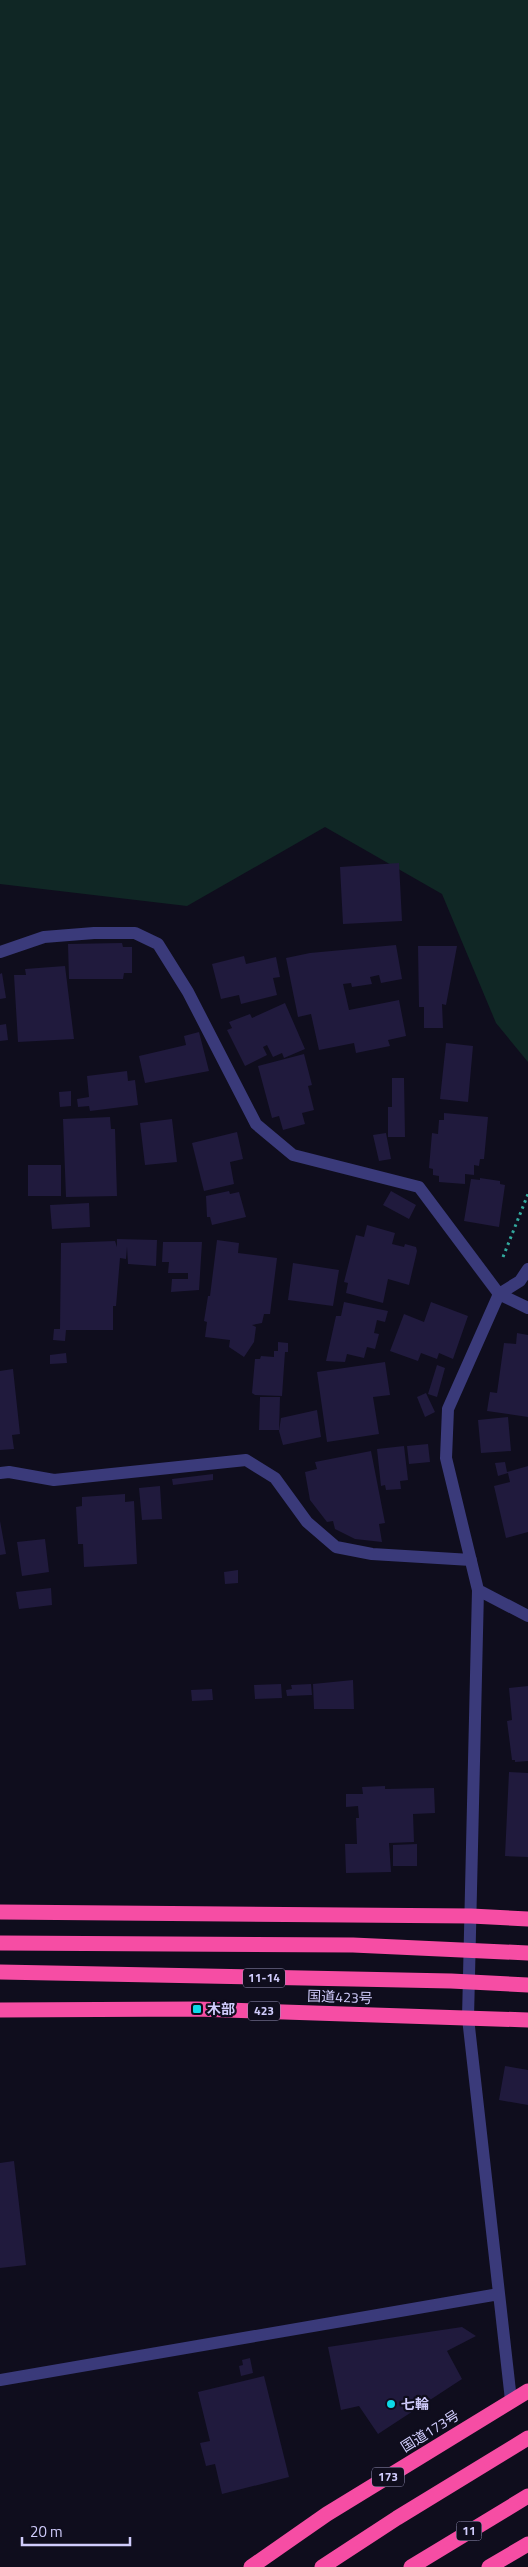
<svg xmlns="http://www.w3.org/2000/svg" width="528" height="2567" viewBox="0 0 528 2567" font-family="'Titillium Web','Noto Sans JP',sans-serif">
  <rect width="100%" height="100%" fill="#0f0d1d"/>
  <path fill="#102725" d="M0,0H528V1062L496,1023L442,894L325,827L187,906L0,884Z"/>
  <path fill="#201a3d" d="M399,863L402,921L343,924L340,867Z
    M122,943L123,947H132V973H124L123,979H69L68,944Z
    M396,945L402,979L381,983L379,975L370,977L372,984L352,987L351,983L343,984L349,1010L399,1000L406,1036L388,1040L390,1046L356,1053L354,1043L319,1050L311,1014L298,1017L286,958L310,953Z
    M418,946H457L446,1005L442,1004L443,1028H424V1007H419Z
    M244,956L246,964L276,957L280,977L273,978L277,995L241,1004L239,995L221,999L212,964Z
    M65,966L74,1039L18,1042L14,975H26L25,969Z
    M2,973L6,998L0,999V974Z
    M285,1003L305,1049L284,1058L282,1053L273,1057L267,1045L263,1047L267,1055L245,1066L227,1030L232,1028L229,1022L250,1014L252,1018Z
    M6,1024L8,1040L0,1041V1025Z
    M199,1032L209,1071L145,1083L139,1056L186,1045L184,1036Z
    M446,1043L473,1046L468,1102L440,1099Z
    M304,1054L312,1085L308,1086L314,1110L302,1113L305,1124L283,1130L279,1116L272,1118L258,1066Z
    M127,1071L128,1081L135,1080L138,1105L90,1111L89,1106L78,1107L77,1099L89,1097L87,1076Z
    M392,1078H404L405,1137H388V1107H392Z
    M71,1091V1106L60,1107L59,1092Z
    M444,1113L488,1117L484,1159H480L479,1166L474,1165V1175L465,1174V1184L439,1182V1176L433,1175V1169L429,1168L432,1133L438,1134L439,1120H444Z
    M110,1117L111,1129H115L117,1196L66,1197L63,1119Z
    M172,1119L177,1162L145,1165L140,1123Z
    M237,1132L243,1159L230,1162L234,1184L204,1191L192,1143Z
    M386,1133L391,1159L379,1161L373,1135Z
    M28,1165H61V1196H28Z
    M480,1178L500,1181V1184L505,1185L499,1227L464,1221L471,1179L480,1180Z
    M229,1191L230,1194L239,1192L246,1217L212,1225L210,1217H207L206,1196Z
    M391,1191L416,1205L409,1219L383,1205Z
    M89,1203L90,1227L52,1229L50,1205Z
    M367,1225L395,1233L392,1244L404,1247L405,1244L416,1247L417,1251L409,1285L388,1279L383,1303L346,1293L348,1283L344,1282L356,1235L364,1237Z
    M117,1239L157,1240L156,1266L128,1264L127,1247L126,1259L120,1258L116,1306H113V1330H66L65,1341L53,1340L54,1329H60L61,1243L115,1241L117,1247Z
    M217,1240L239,1243L238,1253L277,1258L270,1314H264L262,1323L252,1325L256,1327L254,1342L244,1357L229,1347L230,1340L205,1337L207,1322L204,1321L208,1296H210Z
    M163,1242H202L199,1290L171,1292L172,1279H188V1273H168L169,1262H162Z
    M293,1263L339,1270L333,1306L288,1300Z
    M344,1302L388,1311L385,1322L377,1320L374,1333L379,1334L375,1349L367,1347L364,1358L347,1354L345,1362L326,1361L336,1316H341Z
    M431,1302L468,1316L453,1359L439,1353L437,1359L421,1353L418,1361L390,1351L404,1314L424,1322Z
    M517,1333L528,1335V1417L487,1411L490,1392L497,1393L504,1343L516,1344Z
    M278,1342L288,1343V1352H285L282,1396L255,1395L252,1393L255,1359H260L261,1356L274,1357V1351H278Z
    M66,1353L67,1363L50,1364V1355Z
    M385,1362L390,1395L373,1397L379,1434L327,1442L317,1372Z
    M437,1365L445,1368L437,1397L428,1394Z
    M13,1369L20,1434L12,1435L14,1449L0,1450V1371Z
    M426,1393L435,1412L425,1417L417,1397Z
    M260,1397H280L279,1430H259Z
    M317,1410L321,1437L283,1445L279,1431L281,1418Z
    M508,1417L511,1451L481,1453L478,1420Z
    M428,1444L430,1462L409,1464L407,1446Z
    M404,1446L408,1480L400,1481L401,1489L386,1490L385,1485L381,1486L377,1449Z
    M371,1451L385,1523L379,1524L382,1542L355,1539L335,1529L333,1521L327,1522L310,1500L305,1472L317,1469L315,1462Z
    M505,1462L507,1472L528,1466V1532L506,1538L494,1486L510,1482L508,1473L498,1476L495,1463Z
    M213,1474V1480L173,1485L172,1479Z
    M160,1486L162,1519L142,1520L139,1488Z
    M125,1494V1502L134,1501L137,1564L84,1567L83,1544H78L76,1507L82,1506V1497Z
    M0,1521L6,1554L0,1555Z
    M45,1539L49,1572L22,1576L17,1542Z
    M238,1570V1583L225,1584L224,1572Z
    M51,1588L52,1605L19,1609L16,1592Z
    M353,1680L354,1709H314L313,1684Z
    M281,1684L282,1698L255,1699L254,1685Z
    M311,1684L312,1695L287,1696L286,1690L292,1689L291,1685Z
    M528,1686V1761L515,1762V1760H512L507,1721L512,1720L509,1688Z
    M212,1689L213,1700L192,1701L191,1690Z
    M509,1772L528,1773V1857L505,1856Z
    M385,1786V1789L434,1788L435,1813L413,1814L414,1842L389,1843L391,1872L346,1873L345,1844H357L356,1818H359L358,1806L346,1807V1794H363L362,1787Z
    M417,1844V1866H393V1845Z
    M505,2066L528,2070V2105L499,2100Z
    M14,2161L26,2265L0,2268V2163Z
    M462,2327L476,2336L447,2351L462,2379L378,2434L359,2406L341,2410L328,2347Z
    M250,2358L253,2373L241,2376L239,2366L243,2365L242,2360Z
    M264,2376L289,2477L222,2494L215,2464L206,2466L200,2443L210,2441L198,2392Z"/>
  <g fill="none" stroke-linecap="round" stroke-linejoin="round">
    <path stroke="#33a99e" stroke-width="3" stroke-dasharray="2.5 4" stroke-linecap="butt" d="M503,1257L528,1194"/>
    <path stroke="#3a3a7a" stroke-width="12" d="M0,952L44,937L94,933H135L158,944L188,992L256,1124L293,1155L419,1187L499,1294L448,1409L446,1458L478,1590L468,2018L511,2400
      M499,1294L520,1281L528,1269
      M499,1294L528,1308
      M0,1473L9,1472L54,1480L246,1460L275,1478L307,1522L336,1547L372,1554L471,1560
      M478,1590L528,1616
      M0,2380L499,2294"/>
    <path stroke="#f64da4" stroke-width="15" d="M0,1912L471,1916L528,1919
      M0,2010L197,2009L528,2020
      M251,2567L327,2514L528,2391
      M322,2567L397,2518L528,2438
      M411,2567L528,2496
      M489,2567L528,2544"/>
    <path stroke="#f64da4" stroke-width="15" d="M0,1943L353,1945L528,1953
      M0,1972L451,1981L528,1985"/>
  </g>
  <g fill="#0cd9e8" stroke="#0f0d1d" stroke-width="2">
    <rect x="192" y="2004" width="10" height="10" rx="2.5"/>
    <circle cx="391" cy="2404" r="5"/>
  </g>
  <g text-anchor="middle" stroke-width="4.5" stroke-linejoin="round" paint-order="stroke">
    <g fill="#0f0d1d" stroke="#9693b9" stroke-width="1">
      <rect x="243" y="1968.5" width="42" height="19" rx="4"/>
      <rect x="248" y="2001.5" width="32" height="19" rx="4"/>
      <rect x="372" y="2467.5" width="32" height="19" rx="4"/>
      <rect x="456.5" y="2521.5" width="25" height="19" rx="4"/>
    </g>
    <g font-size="12" font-weight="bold" fill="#d0ccfc">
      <text x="264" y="1982">11-14</text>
      <text x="264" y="2015">423</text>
      <text x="388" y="2481">173</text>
      <text x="469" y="2535">11</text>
    </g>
    <g font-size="14" fill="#d0ccfc" stroke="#0f0d1d">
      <text transform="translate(340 1997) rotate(2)" y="5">国道423号</text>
      <text transform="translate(430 2431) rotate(-32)" y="5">国道173号</text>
    </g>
    <g font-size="14" font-weight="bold" fill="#d0ccfc" stroke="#0f0d1d" text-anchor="start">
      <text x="207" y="2014">木部</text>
      <text x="401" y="2409">七輪</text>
    </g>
  </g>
  <path d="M22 2537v8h108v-8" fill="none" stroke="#d0ccfc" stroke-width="2.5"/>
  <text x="30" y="2537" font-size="15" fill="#d0ccfc" stroke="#0f0d1d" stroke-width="4" paint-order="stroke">20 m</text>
</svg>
